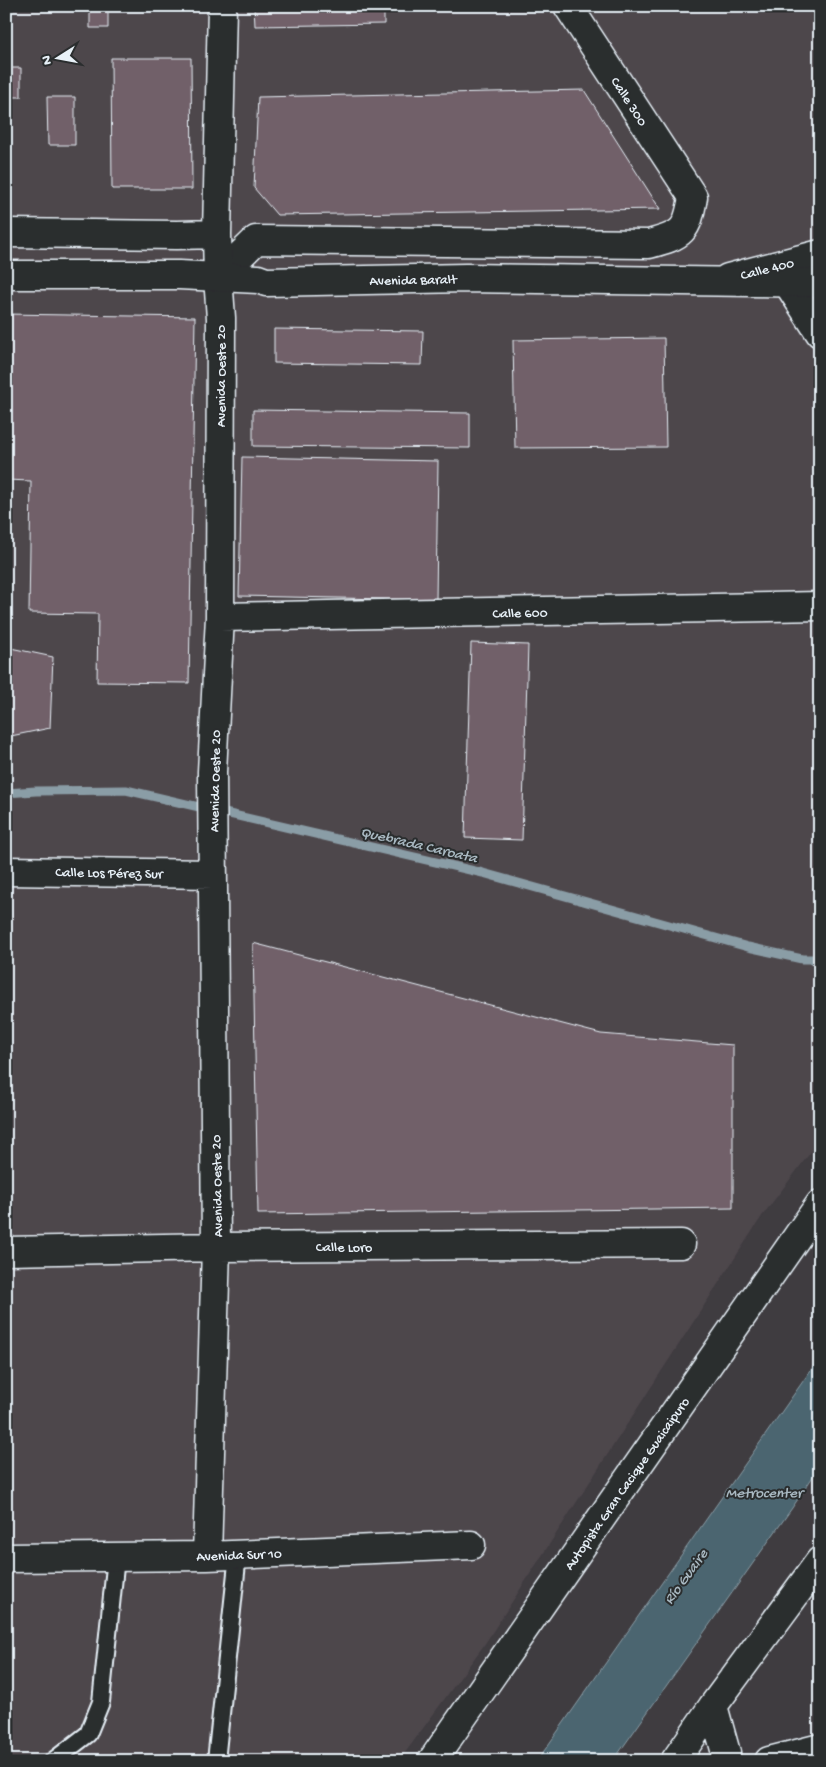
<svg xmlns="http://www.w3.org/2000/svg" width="826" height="1767" viewBox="0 0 826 1767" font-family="'Gochi Hand',sans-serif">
  <rect width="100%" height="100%" fill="#3f3c40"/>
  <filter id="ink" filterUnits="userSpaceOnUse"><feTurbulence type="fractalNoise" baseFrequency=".02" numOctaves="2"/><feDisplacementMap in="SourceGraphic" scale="10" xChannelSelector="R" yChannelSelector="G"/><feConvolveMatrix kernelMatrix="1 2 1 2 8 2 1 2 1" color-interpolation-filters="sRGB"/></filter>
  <g filter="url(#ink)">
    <path fill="#4e474c" d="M6,6H820V1140L762,1216L484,1645L399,1761H6Z"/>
    <path fill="#4b6570" stroke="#8a9da6" d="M820,1357V1466L792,1508L613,1761H537Z"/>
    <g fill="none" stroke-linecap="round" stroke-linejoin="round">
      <path stroke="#8a9da6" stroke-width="9" d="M6,793L36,791L126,790L483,873L748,947L802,959H820"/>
    </g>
    <path fill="#716069" stroke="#e8f1f8" d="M90,6H108V28H90Z
      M254,6H384V24L255,26Z
      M111,58H191L192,189H112Z
      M9,68H21V97H9Z
      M584,90L660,209L277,215L254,188L258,97Z
      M47,97H75V145H48Z
      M6,314L195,317L189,683L97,682L98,614L29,613L31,481L6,480Z
      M274,329L423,331L422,365L274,363Z
      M664,338L666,447L515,448L513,340Z
      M253,410L470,413V448L253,446Z
      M242,457L438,461L436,600L239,596Z
      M471,643L528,645L522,840L465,838Z
      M6,647L53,657L50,728L6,737Z
      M253,943L601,1034L733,1045V1208L258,1214Z"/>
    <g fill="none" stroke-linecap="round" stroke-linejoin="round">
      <defs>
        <path id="lane" d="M53,1761L88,1734L101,1702L116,1557
          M216,1761L238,1554"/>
        <path id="street" d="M728,278L820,254
          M787,282L820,333
          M220,617L820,606
          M6,871L213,874
          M6,1251L216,1247L681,1244
          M207,1556L216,1247L212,772L220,617L221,318L218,277L256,240L649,244C683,235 687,232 693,197L568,6
          M6,1558L207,1556L471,1545"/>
        <path id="secondary" d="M6,233L177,235L217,234
          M6,275H179L258,279L266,282L466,278L820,283
          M218,277L217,234L222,6"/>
        <path id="highway" d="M713,1706L726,1753L725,1761
          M432,1761L820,1204
          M675,1761L713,1706L820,1561
          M769,1761L820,1748"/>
      </defs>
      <use href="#lane" stroke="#e8f1f8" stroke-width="20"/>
      <use href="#street" stroke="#e8f1f8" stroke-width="31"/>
      <use href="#secondary" stroke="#e8f1f8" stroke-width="31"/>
      <use href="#highway" stroke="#e8f1f8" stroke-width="31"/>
      <use href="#lane" stroke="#2a2d2e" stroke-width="16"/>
      <use href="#street" stroke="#2a2d2e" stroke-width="28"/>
      <use href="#secondary" stroke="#2a2d2e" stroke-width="28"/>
      <use href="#highway" stroke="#2a2d2e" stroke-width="28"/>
    </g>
  </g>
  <g text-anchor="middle" stroke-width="4" stroke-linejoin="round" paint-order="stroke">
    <g font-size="14" fill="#e8f1f8" stroke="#2a2d2e">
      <text transform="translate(630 101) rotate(57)" y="5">Calle 300</text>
      <text transform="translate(767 268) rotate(-14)" y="5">Calle 400</text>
      <text transform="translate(413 279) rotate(-1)" y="5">Avenida Baralt</text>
      <text transform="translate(220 376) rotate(-90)" y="5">Avenida Oeste 20</text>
      <text transform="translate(520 612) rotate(-1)" y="5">Calle 600</text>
      <text transform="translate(214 781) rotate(-89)" y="5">Avenida Oeste 20</text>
      <text transform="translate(109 872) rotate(1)" y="5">Calle Los Pérez Sur</text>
      <text transform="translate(216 1186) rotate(-91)" y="5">Avenida Oeste 20</text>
      <text x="344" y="1251">Calle Loro</text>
      <text transform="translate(626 1483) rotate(-55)" y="5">Autopista Gran Cacique Guaicaipuro</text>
      <text transform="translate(239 1554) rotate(-2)" y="5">Avenida Sur 10</text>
    </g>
    <g font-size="15" font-style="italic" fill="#a9b9c2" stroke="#2a2d2e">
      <text transform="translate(419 844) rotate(13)" y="5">Quebrada Caroata</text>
      <text x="764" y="1497">Metrocenter</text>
      <text transform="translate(685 1576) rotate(-54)" y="5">Río Guaire</text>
    </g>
  </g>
  <rect width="826" height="1767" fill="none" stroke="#2a2d2e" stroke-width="25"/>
  <rect x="12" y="12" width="801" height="1742" fill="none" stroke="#e8f1f8" stroke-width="2" filter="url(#ink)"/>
  <g transform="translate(58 58) rotate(259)" stroke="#2a2d2e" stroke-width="4" paint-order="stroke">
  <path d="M0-4L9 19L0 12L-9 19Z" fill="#e8f1f8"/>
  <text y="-8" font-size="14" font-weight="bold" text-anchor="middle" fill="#e8f1f8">N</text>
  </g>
</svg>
